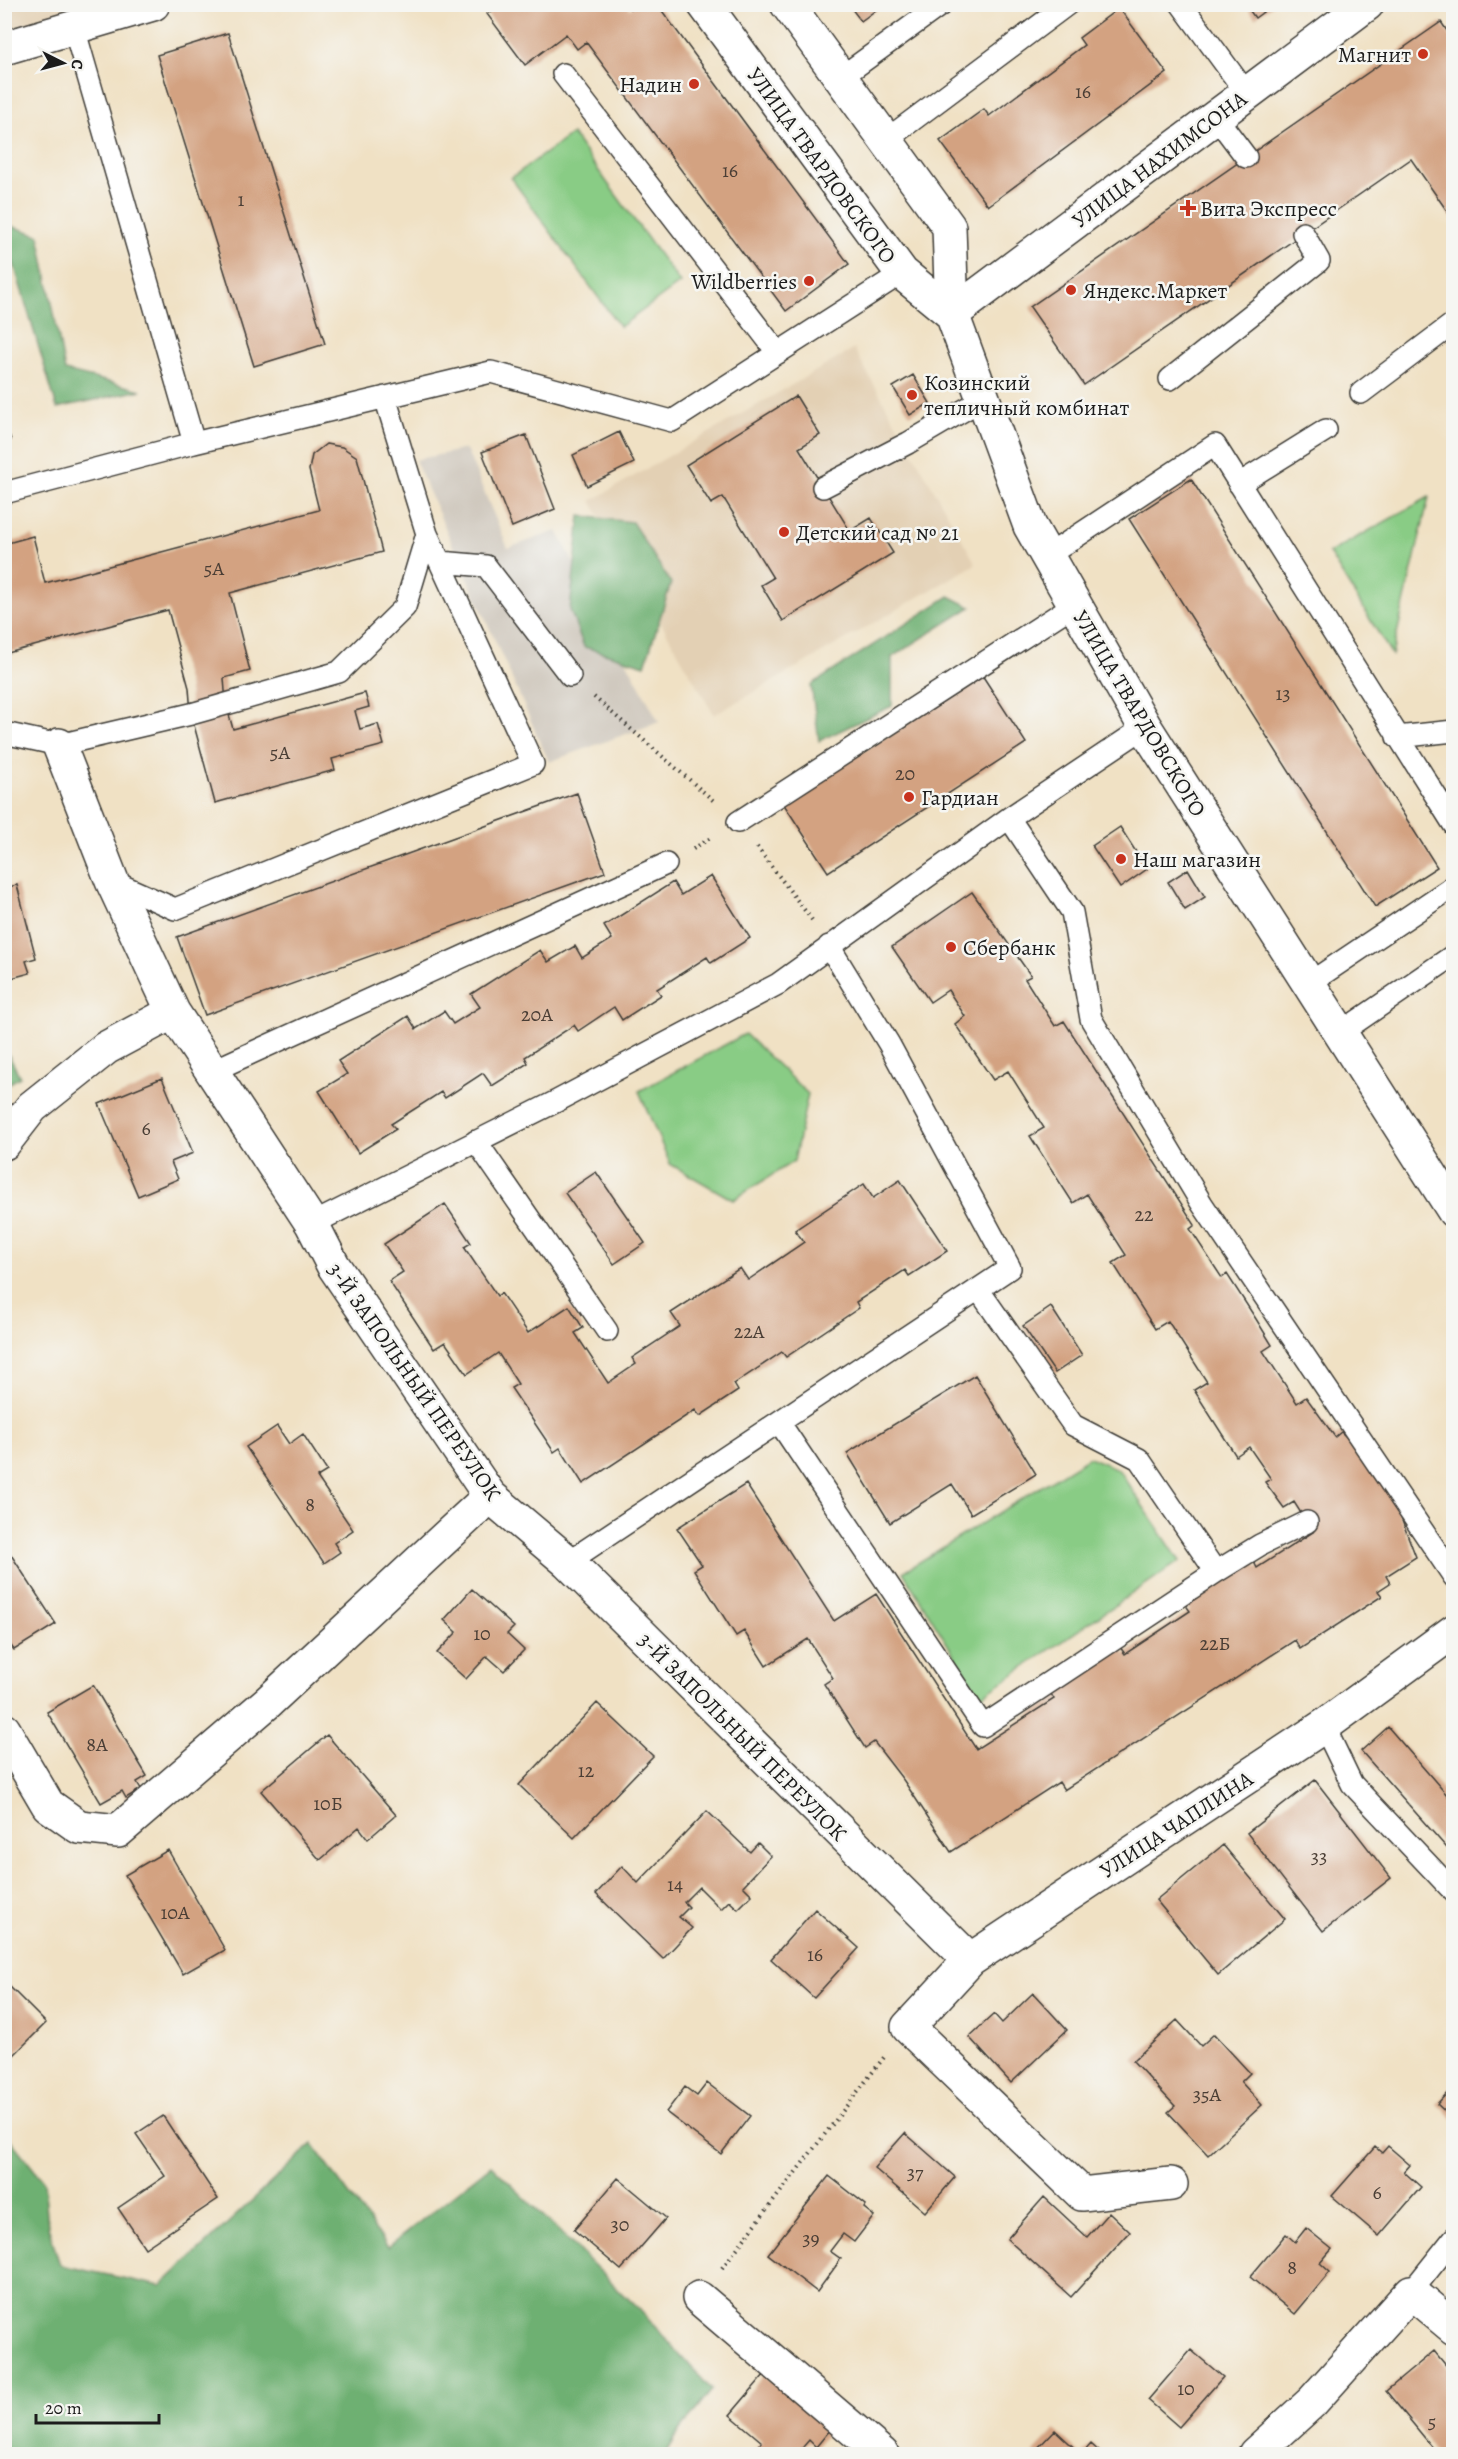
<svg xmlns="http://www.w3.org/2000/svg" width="1458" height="2459" viewBox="0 0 1458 2459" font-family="Alegreya,serif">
  <rect width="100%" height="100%" fill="#f6f6f2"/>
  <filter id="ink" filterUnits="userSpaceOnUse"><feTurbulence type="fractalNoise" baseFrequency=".0167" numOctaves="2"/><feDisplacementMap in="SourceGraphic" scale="12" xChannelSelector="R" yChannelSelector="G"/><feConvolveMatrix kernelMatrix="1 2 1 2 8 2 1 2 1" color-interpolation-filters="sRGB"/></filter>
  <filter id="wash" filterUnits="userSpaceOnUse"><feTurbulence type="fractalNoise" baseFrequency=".008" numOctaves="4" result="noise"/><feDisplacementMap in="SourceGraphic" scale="24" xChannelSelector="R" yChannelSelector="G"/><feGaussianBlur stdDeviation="1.35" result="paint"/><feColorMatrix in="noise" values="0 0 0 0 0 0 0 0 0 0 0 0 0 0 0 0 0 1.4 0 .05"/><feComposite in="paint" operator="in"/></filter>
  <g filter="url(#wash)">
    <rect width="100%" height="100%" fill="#f0e1c4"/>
    <path fill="#e3d0b4" d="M5,5H91L5,31Z
      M854,349L976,564L714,715L591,501Z"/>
    <path fill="#cbc3b8" d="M466,449L508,548L557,531L659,722L549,762L415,460Z"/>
    <path fill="#89cc85" stroke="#527450" stroke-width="1.5" d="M572,134L680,283L620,327L511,178Z
      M1429,497L1392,655L1329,553Z
      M745,1034L808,1094L794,1161L733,1200L670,1164L639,1091Z
      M1089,1457L1118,1469L1180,1561L980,1697L903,1572Z"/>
    <path fill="#6eb072" stroke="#456647" stroke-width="1.5" d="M5,224L39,235L65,371L141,390L57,408L5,235Z
      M580,516L632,522L671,583L645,665L584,647L570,610Z
      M949,596L971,607L892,657V706L819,741L811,685Z
      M4,1046L20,1077L5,1086H4Z
      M5,2133L44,2182L48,2226L60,2265L161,2286L312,2144L388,2247L491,2165L639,2309L712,2390L675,2437L665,2454H5Z"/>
    <g id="blocks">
      <path fill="#d3a281" d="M500,4H626L630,9L636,4H657L849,264L786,311L586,42L577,49L566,34L525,65L487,14Z
        M848,4H884L861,21Z
        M1245,4H1274L1255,18Z
        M1119,8L1167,73L988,206L940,141L984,109L989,116L1084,45L1079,38Z
        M1441,22L1454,41V221L1411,159L1084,385L1030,307Z
        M228,33L325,344L254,366L157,55Z
        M913,375L930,403L910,415L893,387Z
        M796,396L820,435L799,448L850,531L871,518L893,553L783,621L761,585L773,578L723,497L711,504L686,465Z
        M4,420L11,440L4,441Z
        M619,432L634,463L587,486L573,455Z
        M526,435L555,509L512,527L482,452Z
        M326,444L342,447L357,457L382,552L230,593L250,671L224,678L226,704L233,729L365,693L369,707L355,711L360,729L378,724L384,745L332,759L335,770L215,803L191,714L189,688L168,610L4,654V544L33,536L45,583L319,510L309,470L312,455Z
        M1191,479L1437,867L1375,907L1129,519Z
        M982,675L1026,743L828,872L783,803Z
        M577,793L605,872L205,1015L177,937Z
        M1120,827L1147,869L1120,888L1092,846Z
        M1188,869L1205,897L1185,910L1168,882Z
        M711,876L750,938L711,963L707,957L657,989L661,995L622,1020L614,1007L578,1031L574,1025L525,1057L528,1063L492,1086L483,1073L445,1098L441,1092L391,1124L396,1129L358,1153L319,1091L347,1074L338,1061L408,1016L416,1029L444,1011L453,1024L480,1007L471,994L540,950L548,962L575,946L582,958L612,939L604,926L673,882L681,895Z
        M17,885L36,958L26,961L30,973L4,980V888Z
        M972,892L1031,976L1025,979L1055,1026L1064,1021L1195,1225L1190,1229L1222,1278L1227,1274L1256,1319L1272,1345L1263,1351L1297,1403L1306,1397L1335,1437L1341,1432L1384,1474L1416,1557L1386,1576L1390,1583L1378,1591L1382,1596L1300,1649L1295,1640L1064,1790L1059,1782L951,1852L904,1781L874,1742L865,1748L824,1684L833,1678L808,1639L766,1666L744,1631L736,1636L694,1570L702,1565L677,1528L746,1484L834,1621L876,1594L976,1749L1054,1699L1050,1692L1120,1647L1125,1654L1190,1611L1185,1604L1253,1560L1257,1568L1313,1532L1294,1502L1284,1508L1265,1482L1271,1479L1249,1447L1236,1456L1194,1390L1207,1382L1168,1321L1155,1329L1113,1263L1126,1255L1087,1194L1073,1203L1030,1136L1044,1128L1008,1071L993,1080L955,1024L965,1016L948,990L930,1002L892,947Z
        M162,1078L193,1153L171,1162L178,1179L138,1196L99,1104Z
        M596,1172L645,1243L614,1264L565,1193Z
        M900,1180L947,1251L909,1276L905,1270L856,1302L859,1308L786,1357L782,1352L734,1384L738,1391L700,1416L695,1410L583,1484L560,1448L554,1452L511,1388L518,1384L498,1353L467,1374L445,1342L434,1349L389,1281L403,1272L384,1244L445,1204L471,1243L464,1247L497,1296L501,1293L528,1333L569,1306L583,1328L575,1333L608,1383L636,1364L632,1358L680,1326L671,1313L740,1268L748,1280L804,1242L795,1230L864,1184L873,1198Z
        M1051,1307L1082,1355L1055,1373L1023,1326Z
        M975,1375L1036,1474L971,1514L952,1484L890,1523L847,1453Z
        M277,1426L289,1444L303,1434L327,1471L317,1477L353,1530L334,1543L340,1552L324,1563L246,1447Z
        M4,1544L56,1624L14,1650L4,1636Z
        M472,1589L514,1627L507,1634L524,1650L504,1671L487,1656L466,1679L437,1653L457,1632L444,1620Z
        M93,1685L147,1776L137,1782L141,1789L126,1798L122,1791L101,1803L47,1712Z
        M597,1703L653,1756L574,1838L519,1785Z
        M1388,1727L1454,1803V1856L1361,1751Z
        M327,1735L396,1815L368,1839L359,1827L320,1860L261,1791Z
        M1315,1780L1391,1878L1323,1931L1247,1833Z
        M707,1811L750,1852L758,1843L771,1856L743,1886L752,1895L738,1909L729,1901L721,1909L699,1887L684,1902L689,1907L679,1917L692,1928L663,1959L596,1894L622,1866L638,1883Z
        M1223,1845L1285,1919L1218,1975L1156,1900Z
        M168,1850L225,1950L183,1974L125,1875Z
        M815,1909L859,1948L814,1998L771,1959Z
        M4,1981L46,2023L4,2065Z
        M1033,1993L1067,2030L1011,2083L969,2037L994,2014L1002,2023Z
        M1177,2020L1201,2046L1214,2034L1250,2073L1241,2082L1262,2105L1208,2155L1168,2112L1175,2106L1133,2061Z
        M707,2083L750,2116L721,2154L666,2112L685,2087L697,2096Z
        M1454,2086V2120L1437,2104Z
        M163,2116L218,2199L145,2248L118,2208L165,2176L136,2134Z
        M905,2133L955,2177L925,2212L874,2168Z
        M1388,2146L1410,2165L1404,2172L1421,2187L1379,2236L1332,2196L1375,2147L1382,2153Z
        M829,2176L866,2205L864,2208L874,2216L854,2242L843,2234L830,2251L841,2259L817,2292L768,2254Z
        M618,2178L666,2218L621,2270L574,2230Z
        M1044,2197L1087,2237L1109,2212L1130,2232L1071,2297L1007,2239Z
        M1306,2228L1332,2249L1320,2263L1330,2272L1295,2314L1250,2277L1286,2234L1295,2242Z
        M1191,2350L1223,2377L1179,2427L1148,2400Z
        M1434,2351L1454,2375V2451L1449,2454H1438L1386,2391Z
        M764,2375L830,2430L816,2447L809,2440L797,2454H762L756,2449L762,2442L730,2415Z
        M1055,2430L1081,2454H1032Z
        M1091,2444L1102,2454H1082Z"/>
    </g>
  </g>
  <g filter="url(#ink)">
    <use href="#blocks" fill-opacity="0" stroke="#3c3a35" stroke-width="1.5"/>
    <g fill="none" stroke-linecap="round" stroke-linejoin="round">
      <defs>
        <path id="service" d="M1181,4L1247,94
          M74,28L194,443
          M563,74L778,353
          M840,78L942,4
          M1216,117L1246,157
          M886,140L1068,4
          M1170,379L1319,261L1303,233
          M1361,393L1454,323
          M1239,484L1326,430
          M823,487L908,443L983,399
          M4,493L194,443L491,372L672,421L902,273
          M1047,556L1215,445L1454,825
          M440,562L486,566L570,676
          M4,733L59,745L191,714L339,672L405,607L427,534L385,397
          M1397,737L1454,731
          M1009,818L1072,912L1091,1019L1202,1204L1454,1577
          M738,822L1075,604
          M112,881L175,909L533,764L427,534
          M1308,984L1454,886
          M1340,1033L1454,955
          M212,1071L666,864
          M476,1141L607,1331
          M312,1224L557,1101L778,984L1009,818L1145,727
          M779,1422L983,1726L1216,1572L1139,1459L1073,1425L978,1289
          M568,1562L1010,1268L889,1044L829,946
          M1216,1572L1260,1545L1307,1522
          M1324,1726L1352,1784L1454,1892
          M1411,2292L1454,2238"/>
        <path id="minor" d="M1367,4L952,314L1030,526L1145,727L1454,1211
          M4,48L153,4
          M59,745L112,881L173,1012L312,1224L333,1265L490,1496L568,1562L970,1960
          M4,1143L32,1107L106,1048L173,1012
          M4,1730L48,1805L79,1827L118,1831L268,1702L490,1496
          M1171,2184L1082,2194L908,2027L970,1960L1324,1726L1454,1631
          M699,2298L882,2454
          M1255,2454L1312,2402L1411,2292L1454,2328"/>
        <path id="tertiary" d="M704,4L902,273L952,314
          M787,4L949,227L952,314"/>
      </defs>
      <use href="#service" stroke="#3c3a35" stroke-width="24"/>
      <use href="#minor" stroke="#3c3a35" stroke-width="36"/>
      <use href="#tertiary" stroke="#3c3a35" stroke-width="36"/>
      <path stroke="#3c3a35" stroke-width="4" stroke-dasharray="1.5 4.5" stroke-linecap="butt" d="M594,697L715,802
        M757,847L812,920
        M693,849L712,837
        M722,2268L885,2056"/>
      <use href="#service" stroke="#fff" stroke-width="21"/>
      <use href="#minor" stroke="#fff" stroke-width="33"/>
      <use href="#tertiary" stroke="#fff" stroke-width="33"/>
    </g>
  </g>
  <g fill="#c8321e" stroke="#f6f6f2" stroke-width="2">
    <circle cx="1423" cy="54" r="6"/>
    <circle cx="694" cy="84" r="6"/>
    <path d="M1185 199h6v6h6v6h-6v6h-6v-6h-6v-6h6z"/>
    <circle cx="809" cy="281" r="6"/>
    <circle cx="1071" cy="290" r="6"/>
    <circle cx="912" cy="395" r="6"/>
    <circle cx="784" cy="532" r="6"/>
    <circle cx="909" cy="797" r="6"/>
    <circle cx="1121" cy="859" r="6"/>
    <circle cx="951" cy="947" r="6"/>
  </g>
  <g text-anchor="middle" stroke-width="5" stroke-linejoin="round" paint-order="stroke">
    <g font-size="20" fill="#4a3e35">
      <text x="1083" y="98">16</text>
      <text x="730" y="177">16</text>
      <text x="241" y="206">1</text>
      <text x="214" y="575">5А</text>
      <text x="1283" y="700">13</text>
      <text x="280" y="759">5А</text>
      <text x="905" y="780">20</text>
      <text x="537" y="1021">20А</text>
      <text x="146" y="1135">6</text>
      <text x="1144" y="1221">22</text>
      <text x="749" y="1338">22А</text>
      <text x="310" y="1511">8</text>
      <text x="482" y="1640">10</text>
      <text x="1215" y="1650">22Б</text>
      <text x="97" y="1751">8А</text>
      <text x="586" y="1777">12</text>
      <text x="328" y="1810">10Б</text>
      <text x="1319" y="1863">33</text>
      <text x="675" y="1891">14</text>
      <text x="175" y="1919">10А</text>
      <text x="815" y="1961">16</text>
      <text x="1207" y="2101">35А</text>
      <text x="915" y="2179">37</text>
      <text x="1377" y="2199">6</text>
      <text x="620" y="2231">30</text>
      <text x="811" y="2245">39</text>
      <text x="1292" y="2274">8</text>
      <text x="1186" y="2395">10</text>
      <text x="1432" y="2428">5</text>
    </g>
    <g font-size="22" fill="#1c1c1c" stroke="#f6f6f2" text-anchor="start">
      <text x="1411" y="62" text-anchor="end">Магнит</text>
      <text x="682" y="92" text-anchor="end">Надин</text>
      <text x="1200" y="216">Вита Экспресс</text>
      <text x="797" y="289" text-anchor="end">Wildberries</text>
      <text x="1083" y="298">Яндекс.Маркет</text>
      <text x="924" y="390">Козинский<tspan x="924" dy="25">тепличный комбинат</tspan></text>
      <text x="796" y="540">Детский сад № 21</text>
      <text x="921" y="805">Гардиан</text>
      <text x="1133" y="867">Наш магазин</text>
      <text x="963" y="955">Сбербанк</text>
    </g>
    <g font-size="22" fill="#1c1c1c" stroke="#f6f6f2">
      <text transform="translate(1159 159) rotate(-37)" y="8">УЛИЦА НАХИМСОНА</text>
      <text transform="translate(822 165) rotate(54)" y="8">УЛИЦА ТВАРДОВСКОГО</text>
      <text transform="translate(1140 713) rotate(59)" y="8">УЛИЦА ТВАРДОВСКОГО</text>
      <text transform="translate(415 1381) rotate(55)" y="8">3-Й ЗАПОЛЬНЫЙ ПЕРЕУЛОК</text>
      <text transform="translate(743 1736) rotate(45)" y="8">3-Й ЗАПОЛЬНЫЙ ПЕРЕУЛОК</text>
      <text transform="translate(1176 1824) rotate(-33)" y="8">УЛИЦА ЧАПЛИНА</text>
    </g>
  </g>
  <rect width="1458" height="2459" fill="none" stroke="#f6f6f2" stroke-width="24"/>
  <g transform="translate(63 63) rotate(96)" stroke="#f6f6f2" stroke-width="4.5" paint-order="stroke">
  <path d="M0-4.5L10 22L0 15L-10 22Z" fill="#1c1c1c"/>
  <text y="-9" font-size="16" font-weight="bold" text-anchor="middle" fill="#1c1c1c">С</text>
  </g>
  <path d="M36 2414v9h123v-9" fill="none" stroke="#1c1c1c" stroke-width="3"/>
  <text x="45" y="2414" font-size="18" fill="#1c1c1c" stroke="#f6f6f2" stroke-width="4.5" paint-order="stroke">20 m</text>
</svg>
